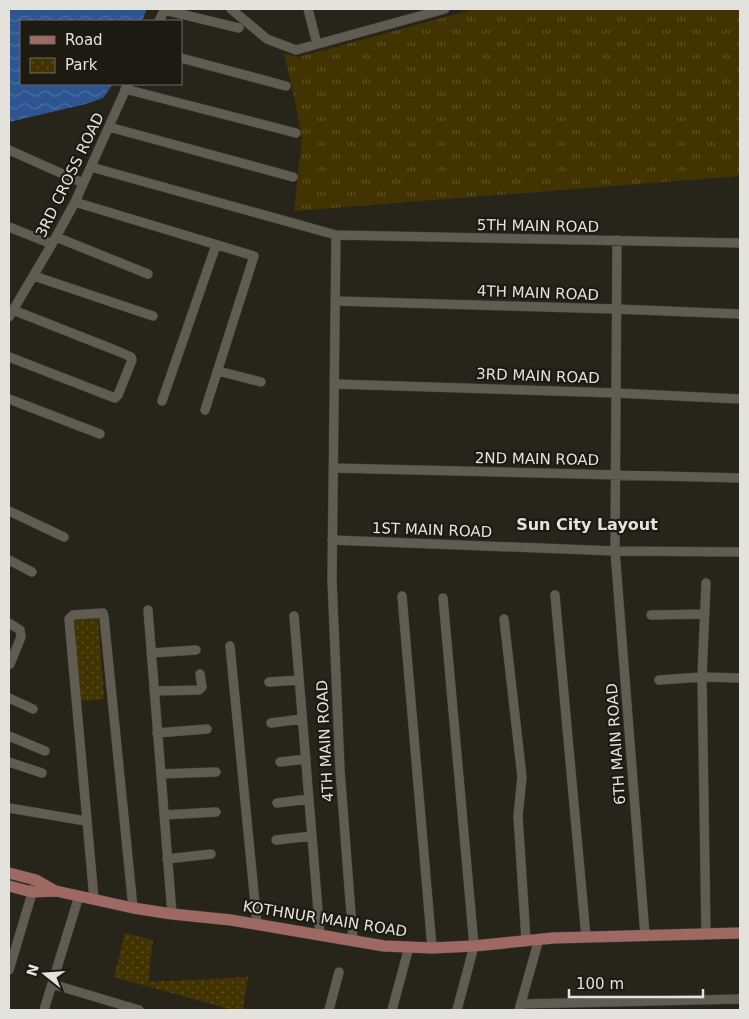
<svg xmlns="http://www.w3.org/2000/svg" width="749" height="1019" viewBox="0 0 749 1019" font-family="'DejaVu Sans',sans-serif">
  <defs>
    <pattern id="grass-tufts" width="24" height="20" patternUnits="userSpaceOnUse" patternTransform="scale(1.25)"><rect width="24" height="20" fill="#413402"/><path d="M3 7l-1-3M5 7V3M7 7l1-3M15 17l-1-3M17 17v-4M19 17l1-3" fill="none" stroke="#5c5126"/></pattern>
    <pattern id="park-dots" width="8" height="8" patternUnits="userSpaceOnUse" patternTransform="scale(1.25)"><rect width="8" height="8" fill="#413402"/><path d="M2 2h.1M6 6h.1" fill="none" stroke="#5c5126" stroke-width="1.8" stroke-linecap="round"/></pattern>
    <pattern id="water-waves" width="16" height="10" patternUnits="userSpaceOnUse" patternTransform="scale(1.25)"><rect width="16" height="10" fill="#2d5592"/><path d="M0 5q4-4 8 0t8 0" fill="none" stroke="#4b6da1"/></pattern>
  </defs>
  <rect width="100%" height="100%" fill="#27241a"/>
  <path fill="url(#grass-tufts)" d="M475,9H740V176L294,211L302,138L292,87L284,53L298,57Z"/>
  <path fill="url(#park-dots)" d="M98,617L104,699L78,701L74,619Z
    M125,933L153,940L148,982L248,977L243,1010H233L114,977Z"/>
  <path fill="url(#water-waves)" d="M9,9H147L142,21H21V84H113L103,98L86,104L9,122Z"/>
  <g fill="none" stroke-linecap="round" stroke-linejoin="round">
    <defs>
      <path id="minor" d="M231,9L267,39L296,50L445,9
        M308,9L317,44
        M164,10L239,28
        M159,21L165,9
        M181,58L286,86
        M125,89L296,133
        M109,127L293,177
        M9,150L83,183
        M91,167L336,235L740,243
        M75,202L254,256L205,410
        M9,227L52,244
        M336,235L332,580L340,770L353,940
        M56,237L148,274
        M617,240L615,551L645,935
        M34,276L153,316
        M335,301L616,309L740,314
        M9,317L52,244L75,202L128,84
        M9,357L115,398L118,395L132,360L131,357L120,352L13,310
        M218,371L261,382
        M334,384L616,393L740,399
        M9,399L100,434
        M162,401L216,245
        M333,468L740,478
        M9,511L64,537
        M332,540L615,551L740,552
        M9,560L32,572
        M706,583L702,677L706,934
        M555,595L586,937
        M402,596L432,948
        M443,598L474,946L457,1010
        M148,610L172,914
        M651,615L705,614
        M294,616L320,935
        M504,619L522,777L518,816L526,940
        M9,623L20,630L21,637L10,664
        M230,646L257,924
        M151,653L196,650
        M659,680L702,677L740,678
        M269,682L299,680
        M154,691L199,690L202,687L200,674
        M9,698L33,709
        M271,723L302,719
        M157,733L207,729
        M9,736L45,751
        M9,762L42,773
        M280,762L306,759
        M161,774L216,772
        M277,803L309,799
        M9,808L86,821
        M164,815L216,812
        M276,840L312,836
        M167,859L211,854
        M94,899L69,619L73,615L103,613L104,617L133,908
        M9,970L36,880
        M52,984L139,1010
        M521,1004L740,999
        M44,1010L79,896
        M329,1010L339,972
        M392,1010L409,947
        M519,1010L539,939"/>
      <path id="major" d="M9,873L36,880L55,891
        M9,886L32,892L56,891L133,908L172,914L231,920L384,946L432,948L474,946L553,938L740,933"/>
    </defs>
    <use href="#minor" stroke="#434039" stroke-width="10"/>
    <use href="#major" stroke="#434039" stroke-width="12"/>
    <use href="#minor" stroke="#605c51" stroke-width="9"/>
    <use href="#major" stroke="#9e6962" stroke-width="11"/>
  </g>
  <g text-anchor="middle" stroke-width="4.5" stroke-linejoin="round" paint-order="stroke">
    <g font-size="15" fill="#e4e2dc" stroke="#1d1a11">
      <text transform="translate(70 175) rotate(-64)" y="5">3RD CROSS ROAD</text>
      <text transform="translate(538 226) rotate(1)" y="5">5TH MAIN ROAD</text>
      <text transform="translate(538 293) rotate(2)" y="5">4TH MAIN ROAD</text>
      <text transform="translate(538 376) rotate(2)" y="5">3RD MAIN ROAD</text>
      <text transform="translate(537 459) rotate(1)" y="5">2ND MAIN ROAD</text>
      <text transform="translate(432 530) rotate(2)" y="5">1ST MAIN ROAD</text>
      <text transform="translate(325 741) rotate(-93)" y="5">4TH MAIN ROAD</text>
      <text transform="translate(616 744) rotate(-94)" y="5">6TH MAIN ROAD</text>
      <text transform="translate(325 919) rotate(9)" y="5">KOTHNUR MAIN ROAD</text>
    </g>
    <g font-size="16" font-weight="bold" fill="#e4e2dc" stroke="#1d1a11">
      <text x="587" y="530">Sun City Layout</text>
    </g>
  </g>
  <rect width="749" height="1019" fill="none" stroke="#e4e2dc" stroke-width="20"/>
  <rect x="20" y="20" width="162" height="65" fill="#1d1a11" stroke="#6d6a62"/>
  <rect x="30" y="36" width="25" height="8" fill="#9e6962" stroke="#6d6a62"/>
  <text x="65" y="45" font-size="15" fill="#e4e2dc">Road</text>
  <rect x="30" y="58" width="25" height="15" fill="url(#park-dots)" stroke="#6d6a62"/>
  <text x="65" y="70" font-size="15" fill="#e4e2dc">Park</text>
  <g transform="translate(45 974) rotate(287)" stroke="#1d1a11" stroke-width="4" paint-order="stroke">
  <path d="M0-4L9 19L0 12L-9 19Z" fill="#e4e2dc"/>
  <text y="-8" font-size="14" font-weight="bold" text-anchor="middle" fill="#e4e2dc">N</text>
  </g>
  <path d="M569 989v8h134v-8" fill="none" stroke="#e4e2dc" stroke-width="2.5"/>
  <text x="576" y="989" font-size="15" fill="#e4e2dc" stroke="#1d1a11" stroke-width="4" paint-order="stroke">100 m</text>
</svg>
